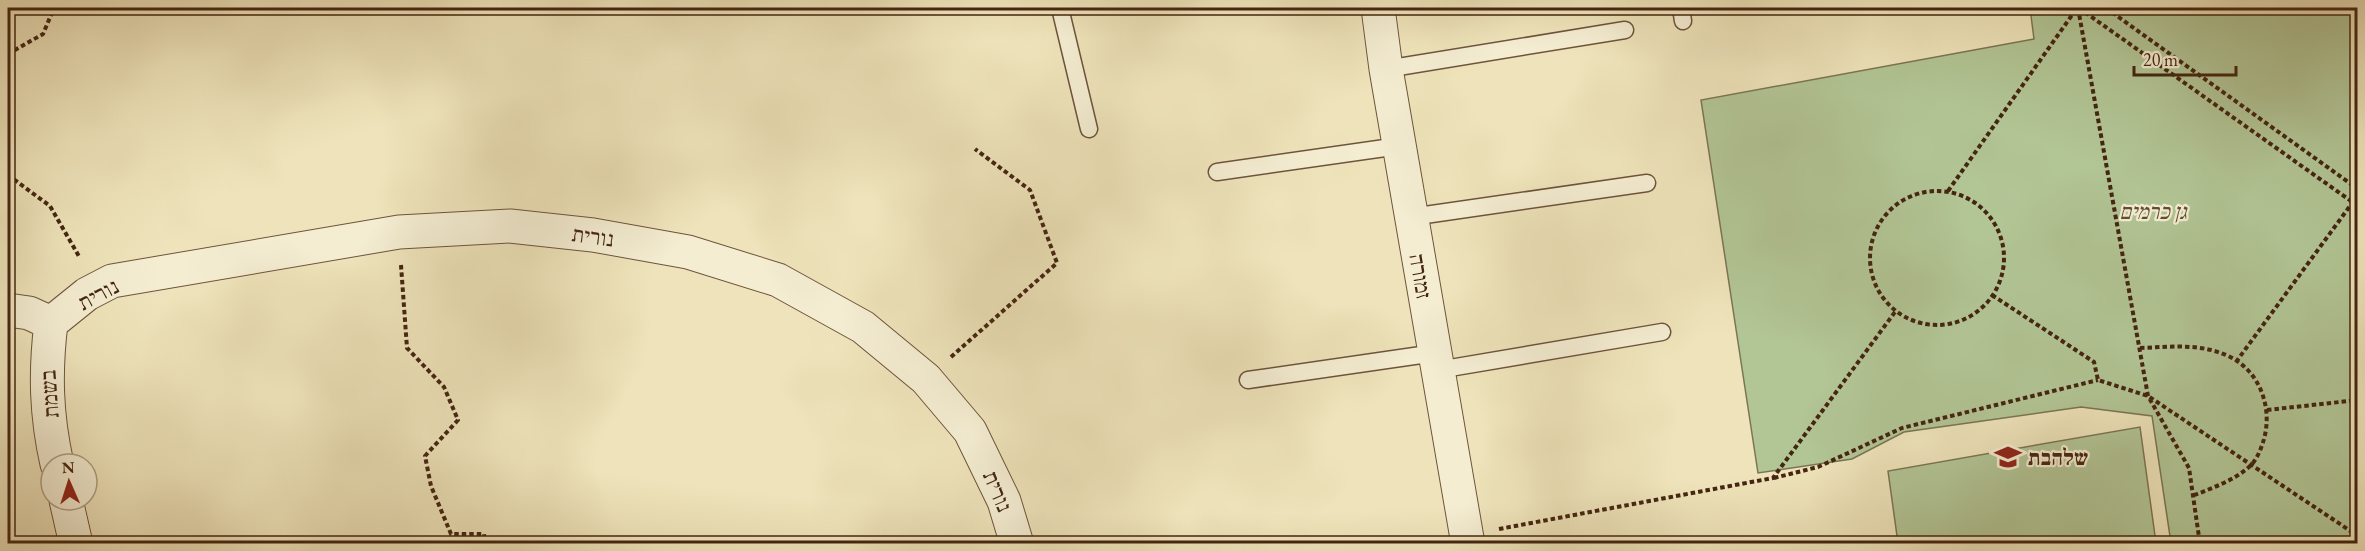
<svg xmlns="http://www.w3.org/2000/svg" width="2365" height="551" viewBox="0 0 2365 551" font-family="'EB Garamond','Frank Ruhl Libre',serif">
  <rect width="100%" height="100%" fill="#eee3ba"/>
  <filter id="stains"><feTurbulence type="fractalNoise" baseFrequency=".00333" numOctaves="4"/><feColorMatrix values="0 0 0 0 .2 0 0 0 0 .09 0 0 0 0 .02 0 0 0 .5 -.17"/></filter>
  <radialGradient id="worn" r=".72"><stop offset=".6" stop-color="#630" stop-opacity="0"/><stop offset="1" stop-color="#630" stop-opacity=".3"/></radialGradient>
  <path fill="#b2c595" stroke="#7b7553" stroke-width="1.5" d="M2030,8H2357V543H2171L2152,416L2081,407L1904,432L1852,459L1758,473L1701,100L2034,39Z
    M2140,427L2156,543H1898L1888,471Z"/>
  <g fill="none" stroke-linecap="round" stroke-linejoin="round">
    <defs>
      <path id="lane" d="M1060,8L1089,129
        M1681,8L1683,21
        M1386,69L1625,30
        M1217,172L1399,146
        M1411,217L1647,183
        M1438,370L1662,332
        M1248,380L1435,353"/>
      <path id="street" d="M1378,8L1386,69L1468,544
        M8,310L29,313L51,323
        M51,323L87,294L112,281L399,232L510,226L593,235L688,252L778,280L863,327L926,379L970,431L1004,501L1017,544
        M51,323C45,372 46,415 57,464
        M66,500L76,544"/>
    </defs>
    <use href="#lane" stroke="#6e543b" stroke-width="19"/>
    <use href="#street" stroke="#6e543b" stroke-width="35"/>
    <path stroke="#442511" stroke-width="4" stroke-dasharray="4.5 3" stroke-linecap="butt" d="M2078,8L2148,396L2189,468L2200,544
      M2079,8L2358,206
      M2106,8L2358,189
      M8,54L43,34L54,8
      M8,175L50,206L80,258
      M1870 258a67 67 0 1 1 134 0a67 67 0 1 1-134 0Z
      M1948,191L2077,8
      M401,265L407,348L444,387L458,420L425,456L431,486L451,534H484L485,544
      M1992,295L2094,362L2098,380L2148,396L2358,536
      M2140,348C2169,347 2198,343 2226,355C2259,369 2273,406 2264,439C2261,449 2257,460 2249,467C2233,481 2212,488 2192,496
      M951,357L1057,263L1030,190L975,149
      M2236,362L2358,195
      M2267,410L2358,400
      M1774,478L1818,467L1902,428L2098,380
      M1499,529L1773,478L1895,312"/>
    <use href="#lane" stroke="#f4edd2" stroke-width="16"/>
    <use href="#street" stroke="#f4edd2" stroke-width="33"/>
  </g>
  <defs>
    <symbol id="school-bare" viewBox="-9 -9 18 18"><path d="M0-5L7-2L0 1L-7-2ZM-4 1L0 2.5L4 1V4Q0 6-4 4Z" fill="#8f2418" stroke="#f4edd2" stroke-width="2.5" paint-order="stroke"/></symbol>
  </defs>
  <g fill-rule="evenodd">
    <use href="#school-bare" x="1989" y="438" width="38" height="38"/>
  </g>
  <g text-anchor="middle" stroke-width="4.5" stroke-linejoin="round" paint-order="stroke">
    <g font-size="22" font-style="italic" fill="#604d32" stroke="#f4edd2">
      <text x="2153" y="219">גן כרמים</text>
    </g>
    <g font-size="22" fill="#442511" stroke="#f4edd2">
      <text transform="translate(593 236) rotate(8)" y="8">נורית</text>
      <text transform="translate(1421 276) rotate(80)" y="8">זמורה</text>
      <text transform="translate(98 294) rotate(-28)" y="8">נורית</text>
      <text transform="translate(49 394) rotate(-94)" y="8">בשמת</text>
      <text transform="translate(998 491) rotate(67)" y="8">נורית</text>
    </g>
    <g font-size="22" font-weight="bold" fill="#442511" stroke="#f4edd2" text-anchor="start">
      <text x="2028" y="465">שלהבת</text>
    </g>
  </g>
  <rect width="2365" height="551" fill="none" stroke="#eee3ba" stroke-width="30"/>
  <rect x="9" y="9" width="2347" height="533" fill="none" stroke="#442511" stroke-width="3"/>
  <rect x="15" y="15" width="2335" height="521" fill="none" stroke="#442511" stroke-width="1.5"/>
  <g transform="translate(69 482) rotate(357)"><circle r="28" fill="#f4edd2" stroke="#ae9d85" stroke-width="1.5"/>
  <path d="M0-4.5L10 22L0 15L-10 22Z" fill="#8f2418"/>
  <text y="-9" font-size="16" font-weight="bold" text-anchor="middle" fill="#442511">N</text>
  </g>
  <path d="M2134 66v9h102v-9" fill="none" stroke="#442511" stroke-width="3"/>
  <text x="2143" y="66" font-size="18" fill="#442511" stroke="#f4edd2" stroke-width="4.5" paint-order="stroke">20 m</text>
  <rect width="100%" height="100%" filter="url(#stains)"/>
  <rect width="100%" height="100%" fill="url(#worn)"/>
</svg>
